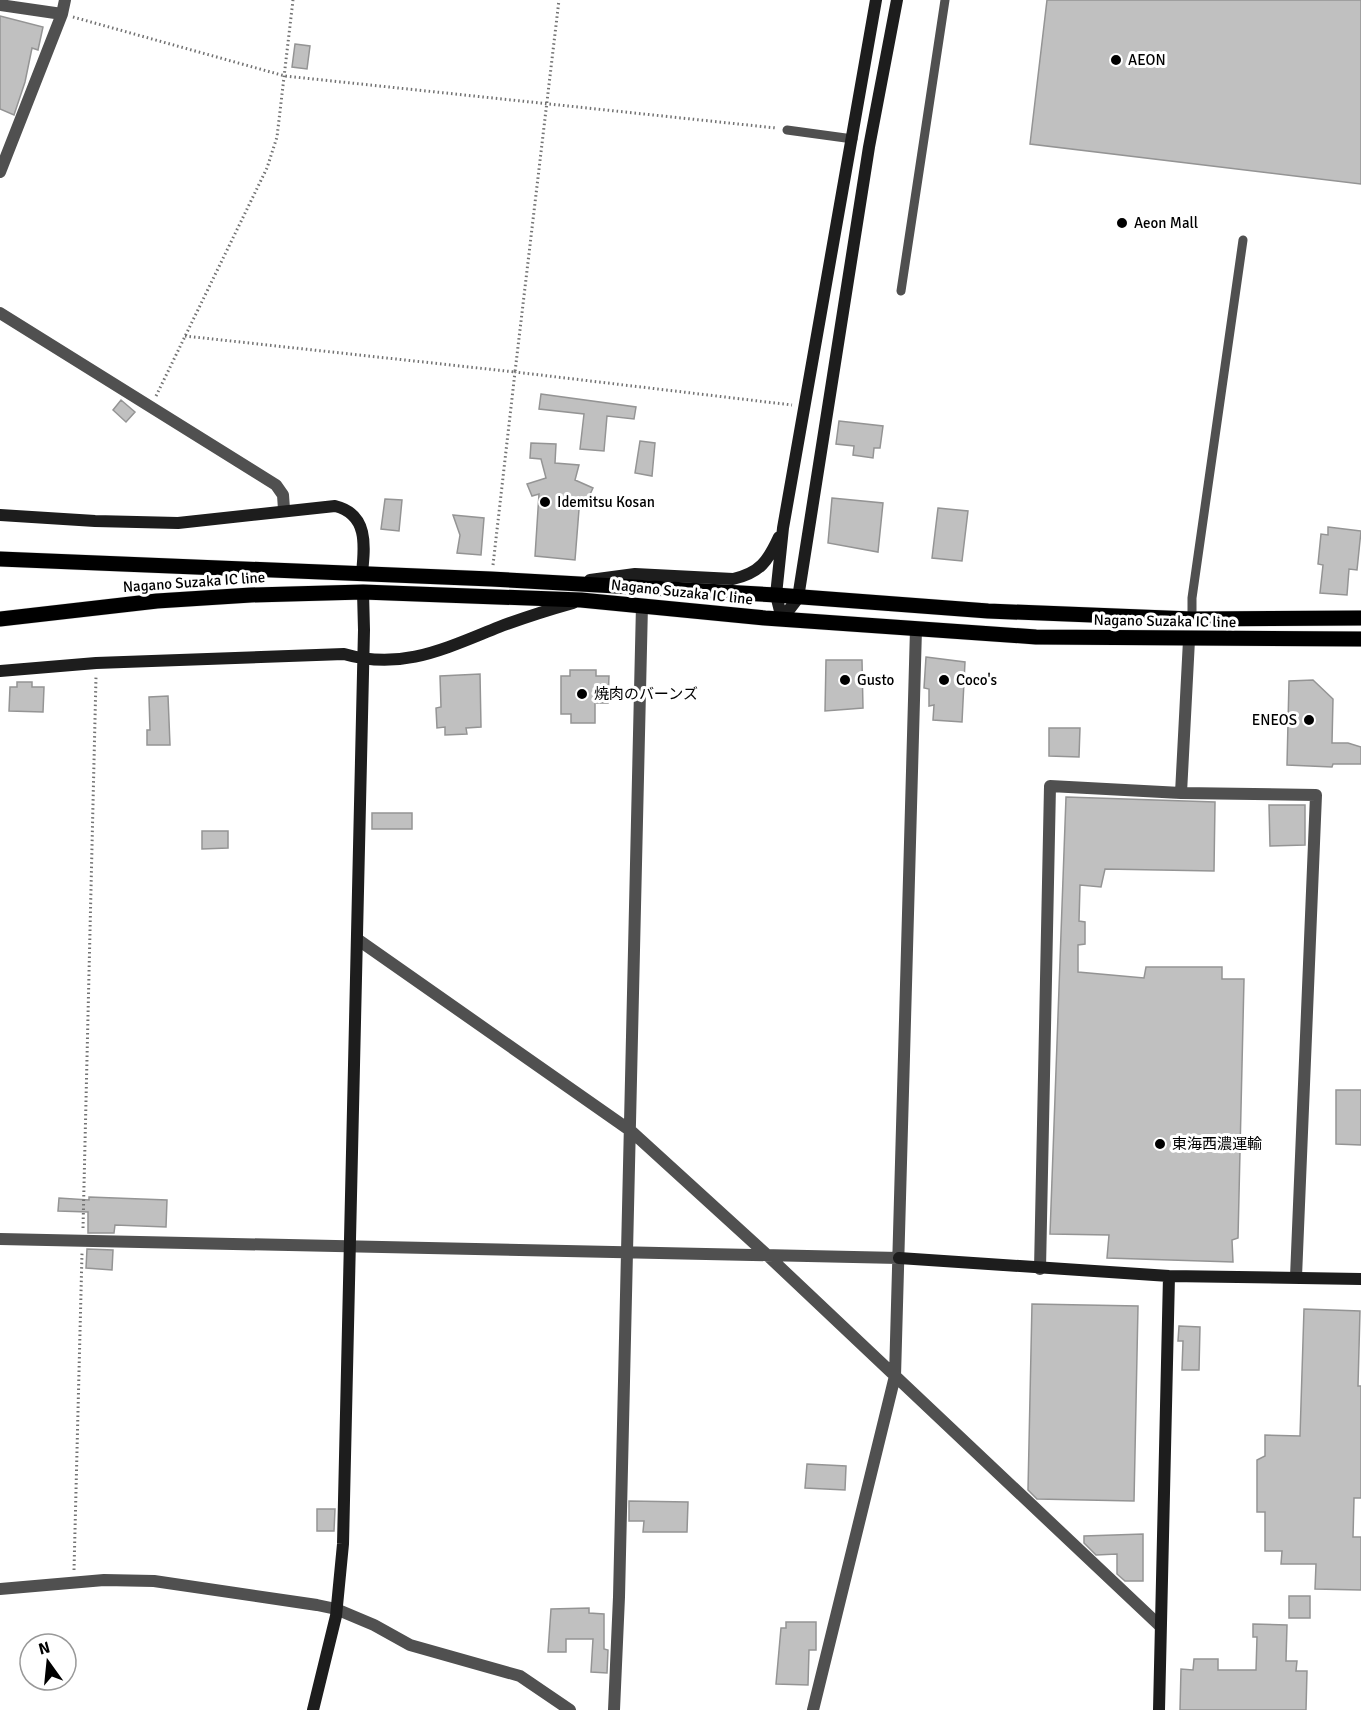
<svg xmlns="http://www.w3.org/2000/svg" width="1361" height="1710" viewBox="0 0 1361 1710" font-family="Signika,'Noto Sans JP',sans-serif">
  <rect width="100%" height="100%" fill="#fff"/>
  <path fill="#c0c0c0" stroke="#949494" stroke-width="1.5" d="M1047,0H1361V184L1030,144Z
    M0,16L43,27L38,50L32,48L25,82L14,115L0,109Z
    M295,44L310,46L307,69L292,67Z
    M541,394L636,407L634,419L607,416L604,451L580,449L584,414L539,409Z
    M121,400L135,412L126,422L113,410Z
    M839,421L883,426L880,448H874L873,458L853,455L854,446L836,444Z
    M640,441L655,443L652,476L635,473Z
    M531,443L556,444L555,463L579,465L575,480L593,488L587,501L580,497L575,560L535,556L539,494L532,496L527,484L546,478L541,459L530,458Z
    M832,498L883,503L878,552L828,543Z
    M385,499L402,500L399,531L381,529Z
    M938,508L968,511L962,561L932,558Z
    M453,515L484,518L481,555L457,553L460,535Z
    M1328,527L1361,531L1357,570L1349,569L1347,595L1320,593L1323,565L1318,564L1321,534L1328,535Z
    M926,657L965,662L962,722L933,720L934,705L929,706V689L924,688Z
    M826,660H862L863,708L825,711Z
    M570,670H596V676H609L608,703H595V723H571V714H561V676H570Z
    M480,674L481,727L466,728L467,734L445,735V727L437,728L436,708L441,707L440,676Z
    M1313,680L1333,699L1332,743H1348L1361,747V764H1333L1332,767L1287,765L1289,681Z
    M17,682H32V687H44L43,712L9,711L10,687H17Z
    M168,696L170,745H147V730H150L149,697Z
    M1049,728H1080L1079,757L1049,756Z
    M1066,797L1215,802L1214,871L1105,869L1101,887L1080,885L1079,921L1085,922V944L1078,945V972L1144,978L1146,967H1222V979H1244L1238,1238L1232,1240L1233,1262L1107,1258L1109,1235L1050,1234Z
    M1269,805H1305V845L1270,846Z
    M372,813H412V829H372Z
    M202,831H228V848L202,849Z
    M1336,1090H1361V1145L1336,1144Z
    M89,1197L167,1200L166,1227L115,1225L114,1233H88V1212L58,1211L59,1198L89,1200Z
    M87,1249L113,1250L112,1270L86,1268Z
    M1032,1304L1138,1306L1134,1501L1037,1499L1028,1490Z
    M1304,1309L1360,1311L1358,1386H1361V1498H1354L1353,1537H1361V1590L1315,1589L1316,1564H1281L1282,1551H1265V1512H1257V1460L1265,1456V1435L1300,1436Z
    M1179,1326L1200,1327L1199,1370H1182L1183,1341H1178Z
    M807,1464L846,1466L845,1490L805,1488Z
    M629,1501L688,1502L687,1532H643L644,1521H629Z
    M317,1509H335L334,1531H317Z
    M1143,1534V1581H1125L1117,1574V1554L1096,1555L1084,1543V1536Z
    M1289,1596H1310V1618H1289Z
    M589,1608V1613L604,1614V1649L608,1650L607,1673L591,1672L593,1639H566V1652H548L551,1609Z
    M786,1622H816V1650H809L808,1685L776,1684L781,1628H786Z
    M1253,1624L1287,1625L1286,1661H1297L1296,1671H1307L1306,1710H1180L1181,1669L1193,1670L1194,1659H1218V1670H1256L1257,1637H1253Z"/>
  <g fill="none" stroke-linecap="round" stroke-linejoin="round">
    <defs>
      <path id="primary" d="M0,559L491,579L776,595L988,611L1192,619L1361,618
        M0,619L157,601L251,595L363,592L581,600L765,618L1036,637L1361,639"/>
    </defs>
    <use href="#primary" stroke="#dbdbdb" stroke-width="16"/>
    <path stroke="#727272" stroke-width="3" stroke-dasharray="1.5 3" stroke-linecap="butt" d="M73,17L285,76L776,128
      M185,336L515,372L559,0
      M156,396L267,168L277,137L293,0
      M493,565L515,372L792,405
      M83,1228L96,677
      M74,1570L82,1253"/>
    <path stroke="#505050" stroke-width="9" d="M787,130L853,139
      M901,291L945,0
      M1192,619V598L1243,240"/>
    <path stroke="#505050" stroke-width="12" d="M0,5L62,14
      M0,172L62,14L65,0
      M0,313L276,485L283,495L284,509
      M1189,640L1181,793L1316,795L1296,1277
      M357,939L631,1131L766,1254L1160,1626
      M0,1239L899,1258
      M1040,1269L1050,786L1181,793
      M0,1589L104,1580L154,1581L317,1605L336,1609L374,1625L410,1645L520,1676L570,1710
      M614,1710L619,1597L642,605
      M813,1710L895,1376L916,629"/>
    <path stroke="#1d1d1d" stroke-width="12" d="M0,515L95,521L178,523L335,506C368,514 365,545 362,573
      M590,580L635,574L733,579C760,573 768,561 779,537
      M782,619L798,598L869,147L897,0
      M782,619L776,595L783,528L876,0
      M0,671L96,663L344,654C402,671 446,648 499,627C523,618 548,610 573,603
      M899,1258L1169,1276L1361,1279
      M313,1710L336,1616L343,1544L364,630L363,592
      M1159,1710L1169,1276"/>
    <use href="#primary" stroke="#000" stroke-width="15"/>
  </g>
  <g fill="#000" stroke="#fff" stroke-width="2">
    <circle cx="1116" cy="60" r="6"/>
    <circle cx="1122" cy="223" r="6"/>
    <circle cx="545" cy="502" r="6"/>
    <circle cx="845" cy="680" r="6"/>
    <circle cx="944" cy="680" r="6"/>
    <circle cx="582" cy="694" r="6"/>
    <circle cx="1309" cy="720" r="6"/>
    <circle cx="1160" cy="1144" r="6"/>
  </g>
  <g text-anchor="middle" stroke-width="6" stroke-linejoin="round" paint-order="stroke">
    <g font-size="15" fill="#000" stroke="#fff" text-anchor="start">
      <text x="1128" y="65">AEON</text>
      <text x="1134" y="228">Aeon Mall</text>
      <text x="557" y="507">Idemitsu Kosan</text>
      <text x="857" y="685">Gusto</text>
      <text x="956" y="685">Coco's</text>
      <text x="594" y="699">焼肉のバーンズ</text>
      <text x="1297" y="725" text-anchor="end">ENEOS</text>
      <text x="1172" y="1149">東海西濃運輸</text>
    </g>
    <g font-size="15" fill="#000" stroke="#fff">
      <text transform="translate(194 582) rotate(-4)" y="5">Nagano Suzaka IC line</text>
      <text transform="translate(682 592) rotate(6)" y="5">Nagano Suzaka IC line</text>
      <text transform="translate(1165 621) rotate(1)" y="5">Nagano Suzaka IC line</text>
    </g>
  </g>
  <g transform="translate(48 1662) rotate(345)"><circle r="28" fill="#ffffff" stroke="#999999" stroke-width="1.5"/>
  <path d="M0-4.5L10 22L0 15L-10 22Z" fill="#000000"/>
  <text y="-9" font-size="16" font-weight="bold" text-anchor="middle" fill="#000000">N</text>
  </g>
</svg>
